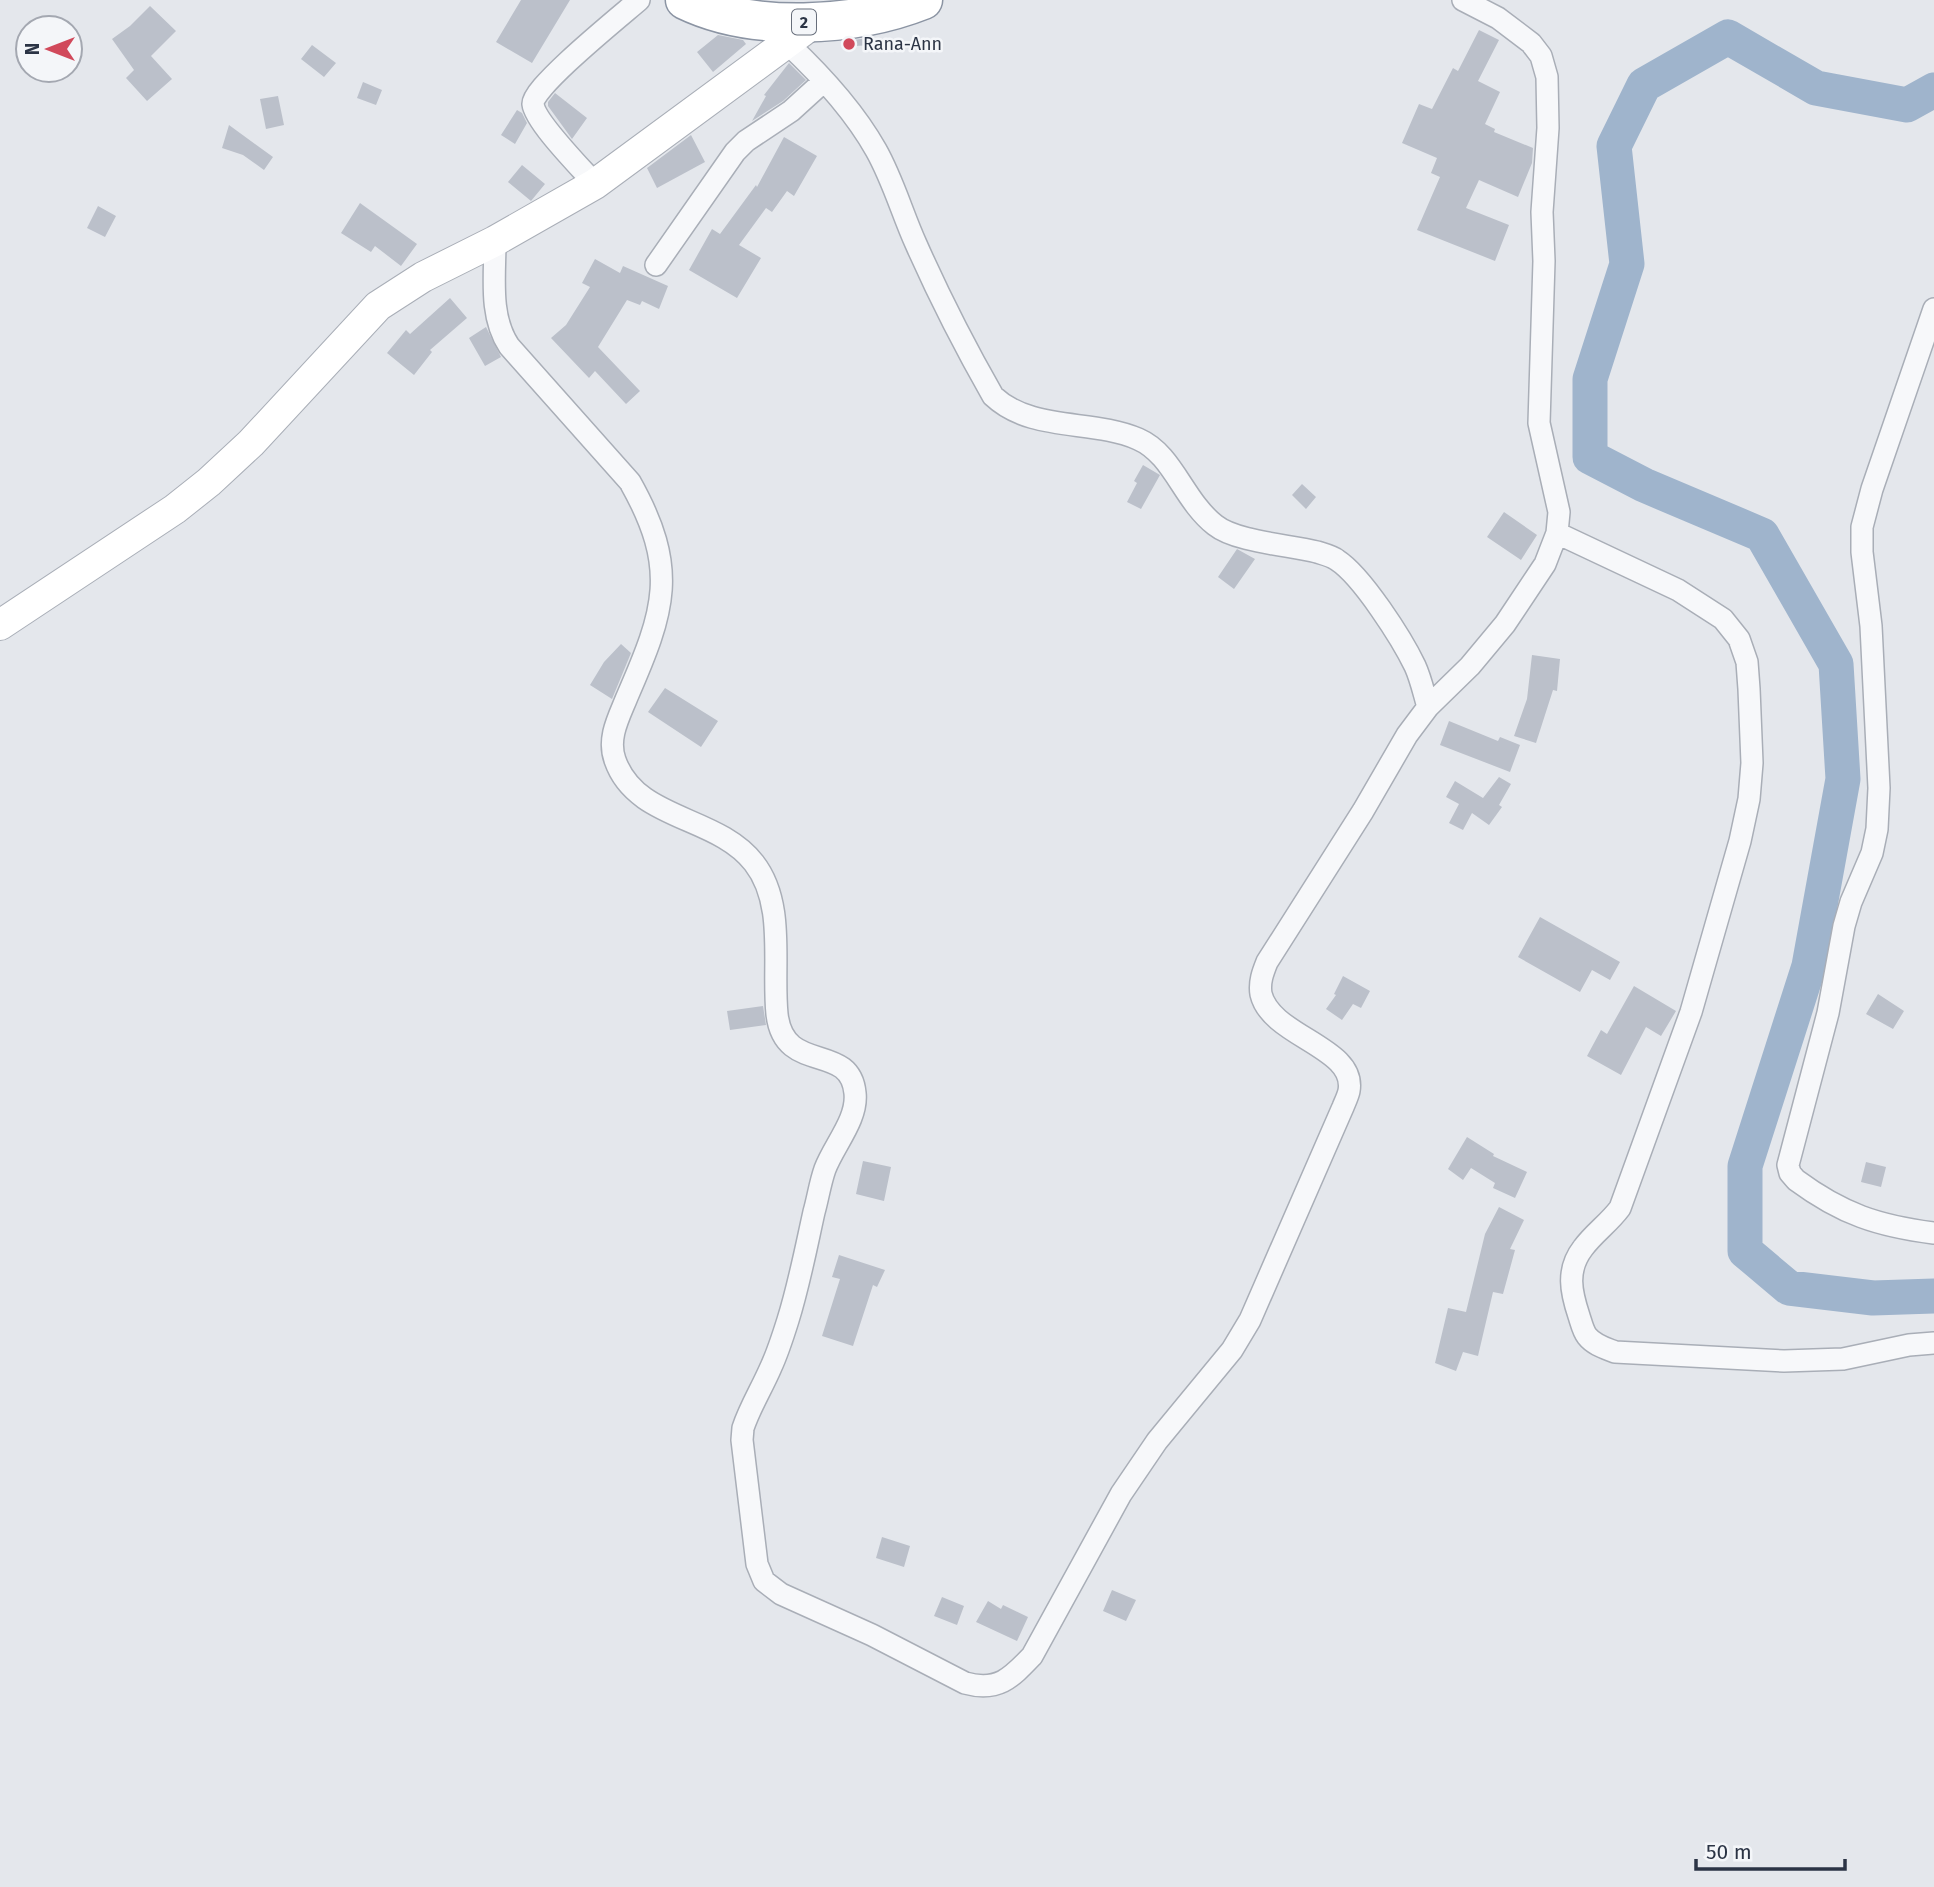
<svg xmlns="http://www.w3.org/2000/svg" width="1934" height="1887" viewBox="0 0 1934 1887" font-family="'Fira Sans',sans-serif">
  <rect width="100%" height="100%" fill="#e4e7ec"/>
  <g fill="none" stroke-linecap="round" stroke-linejoin="round">
    <path stroke="#9fb4cc" stroke-width="35" d="M1934,90L1907,105L1816,88L1728,37L1644,85L1614,146L1627,264L1590,379V457L1644,485L1762,535L1836,664L1843,779L1809,966L1745,1166V1251L1789,1288L1873,1298L1934,1296"/>
  </g>
  <path fill="#bbc0ca" d="M521,0H570L532,63L496,42Z
    M150,6L176,31L151,56L172,79L147,101L126,78L134,70L112,39L130,26Z
    M1479,30L1499,40L1478,81L1500,92L1485,124L1495,129L1494,132L1533,148L1532,163L1518,197L1479,180L1466,208L1509,225L1495,261L1417,230L1440,177L1431,173L1437,158L1402,143L1419,104L1432,109L1453,68L1458,71Z
    M718,35L743,40L746,44L713,72L697,52Z
    M873,37V45L854,46V40Z
    M312,45L336,63L324,77L301,59Z
    M789,63L806,80L783,101L752,121L766,96L764,95Z
    M363,82L382,90L376,105L357,98Z
    M555,93L587,118L572,139L548,106V102Z
    M278,96L284,125L266,129L260,99Z
    M517,110L522,113L527,123L515,144L501,135Z
    M229,125L273,157L264,170L243,155L222,148Z
    M691,135L705,162L657,188L647,168Z
    M784,137L817,156L794,196L787,191L772,212L766,208L739,245L761,258L737,298L689,270L712,229L720,234L756,185L757,187Z
    M522,165L545,184L531,201L508,182Z
    M360,203L417,244L401,266L375,246L371,252L341,233Z
    M98,206L116,216L105,237L87,228Z
    M595,259L620,273L623,266L668,286L659,309L642,301L640,305L627,300L598,347L640,391L626,404L595,371L589,378L551,338L566,325L590,287L582,283Z
    M450,298L467,318L430,350L432,352L414,375L387,353L406,330L410,334Z
    M486,327L501,357L485,366L469,338Z
    M1143,465L1160,475L1141,509L1127,502L1137,483L1134,481Z
    M1302,484L1316,497L1306,509L1292,495Z
    M1504,512L1537,535L1521,560L1487,537Z
    M1237,549L1255,559L1234,589L1218,577Z
    M621,644L631,653L612,699L590,685L604,662Z
    M1532,655L1560,659L1557,691L1553,690L1536,743L1514,736L1527,699Z
    M665,688L718,721L701,747L648,712Z
    M1449,721L1498,741L1500,737L1520,745L1510,772L1440,745Z
    M1499,777L1511,784L1499,805L1502,807L1489,825L1472,813L1463,830L1449,823L1459,804L1446,797L1455,781L1483,798Z
    M1540,917L1620,962L1610,980L1592,970L1580,992L1518,957Z
    M1343,976L1370,991L1361,1008L1353,1004L1342,1020L1326,1009L1336,995L1334,994Z
    M1634,986L1676,1011L1661,1036L1646,1027L1621,1075L1587,1056L1601,1030L1607,1034Z
    M1878,994L1904,1011L1893,1029L1866,1014Z
    M763,1006L766,1025L730,1030L727,1011Z
    M1467,1137L1494,1154L1493,1156L1527,1172L1515,1198L1493,1188L1495,1183L1471,1168L1463,1180L1448,1169Z
    M863,1161L891,1167L884,1201L856,1194Z
    M1866,1162L1886,1167L1881,1187L1861,1182Z
    M1499,1207L1524,1220L1510,1249L1515,1250L1503,1294L1493,1292L1478,1356L1463,1352L1456,1371L1435,1363L1448,1308L1466,1312L1485,1234Z
    M839,1255L885,1270L877,1287L873,1285L853,1346L822,1336L840,1279L832,1277Z
    M882,1537L910,1546L904,1567L876,1558Z
    M1112,1590L1136,1600L1126,1621L1103,1611Z
    M942,1597L964,1606L957,1625L934,1616Z
    M988,1601L1001,1609L1003,1605L1028,1617L1017,1641L976,1622Z"/>
  <g fill="none" stroke-linecap="round" stroke-linejoin="round">
    <defs>
      <path id="street" d="M788,44C821,75 854,111 876,150C893,180 902,213 916,244C939,296 965,347 993,396C1031,432 1092,419 1138,439C1173,454 1183,500 1215,525C1236,542 1290,545 1317,552C1323,554 1332,556 1337,560C1362,576 1402,639 1415,666C1421,679 1424,694 1428,707
        M595,184C582,169 535,122 533,104C531,88 623,14 639,0
        M495,241C495,276 489,316 509,346L630,482C679,569 665,610 627,697C619,717 607,738 615,760C636,821 717,815 754,863C786,904 772,965 777,1014C784,1076 850,1041 855,1093C858,1119 834,1145 825,1169C820,1183 818,1198 814,1212C806,1248 799,1285 788,1320C783,1336 778,1352 771,1367C762,1388 750,1407 743,1428L742,1440L757,1564L764,1581L781,1594L872,1635L965,1683C998,1692 1011,1678 1032,1656L1121,1494L1157,1441L1232,1350L1250,1320L1343,1107C1345,1102 1348,1096 1349,1091C1357,1047 1271,1037 1261,994C1259,982 1263,972 1267,962L1363,811L1407,735L1428,707L1470,666L1505,624L1545,564L1557,533L1559,512L1539,423L1544,261L1542,212L1548,128L1547,77L1541,56L1531,43L1498,18L1463,0
        M656,265L735,152L746,141L791,111L824,81
        M1934,309L1872,489L1862,527V552L1871,626L1879,788L1877,829L1872,853L1851,902L1844,926L1828,1013L1788,1165L1790,1173L1796,1180C1842,1214 1878,1226 1934,1233
        M1557,533L1678,590L1723,619L1739,639L1747,662L1749,689L1752,763L1749,799L1740,841L1691,1012L1620,1208C1609,1223 1594,1233 1583,1248C1566,1270 1571,1292 1579,1316C1581,1322 1583,1331 1587,1336C1594,1345 1605,1348 1615,1352L1784,1361L1843,1359L1909,1345L1934,1343"/>
      <path id="secondary" d="M0,625L175,509L209,482L251,443L378,306L423,277L495,241L595,184L815,22"/>
      <path id="highway" d="M685,0C753,33 855,27 923,0"/>
    </defs>
    <use href="#street" stroke="#a9aeb7" stroke-width="24"/>
    <use href="#secondary" stroke="#a9aeb7" stroke-width="32"/>
    <use href="#highway" stroke="#8b94a3" stroke-width="41"/>
    <use href="#street" stroke="#f7f8fa" stroke-width="21"/>
    <use href="#secondary" stroke="#fff" stroke-width="30"/>
    <use href="#highway" stroke="#fff" stroke-width="38"/>
  </g>
  <circle fill="#d1495b" stroke="#f4f6f9" stroke-width="2.5" cx="849" cy="44" r="7"/>
  <g text-anchor="middle" stroke-width="5" stroke-linejoin="round" paint-order="stroke">
    <rect fill="#f4f6f9" stroke="#676e7b" stroke-width="2" x="792" y="9.5" width="24" height="25" rx="5"/>
    <g font-size="16" font-weight="bold" fill="#2b3445">
      <text x="804" y="28">2</text>
    </g>
    <g font-size="18" fill="#2b3445" stroke="#f4f6f9" text-anchor="start">
      <text x="863" y="50">Rana-Ann</text>
    </g>
  </g>
  <g transform="translate(49 49) rotate(270)"><circle r="33" fill="#f4f6f9" stroke="#a4a8b1" stroke-width="2"/>
  <path d="M0-5L12 26L0 18L-12 26Z" fill="#d1495b"/>
  <text y="-10" font-size="19" font-weight="bold" text-anchor="middle" fill="#2b3445">N</text>
  </g>
  <path d="M1696 1859v10h149v-10" fill="none" stroke="#2b3445" stroke-width="3.5"/>
  <text x="1706" y="1859" font-size="21" fill="#2b3445" stroke="#f4f6f9" stroke-width="5" paint-order="stroke">50 m</text>
</svg>
